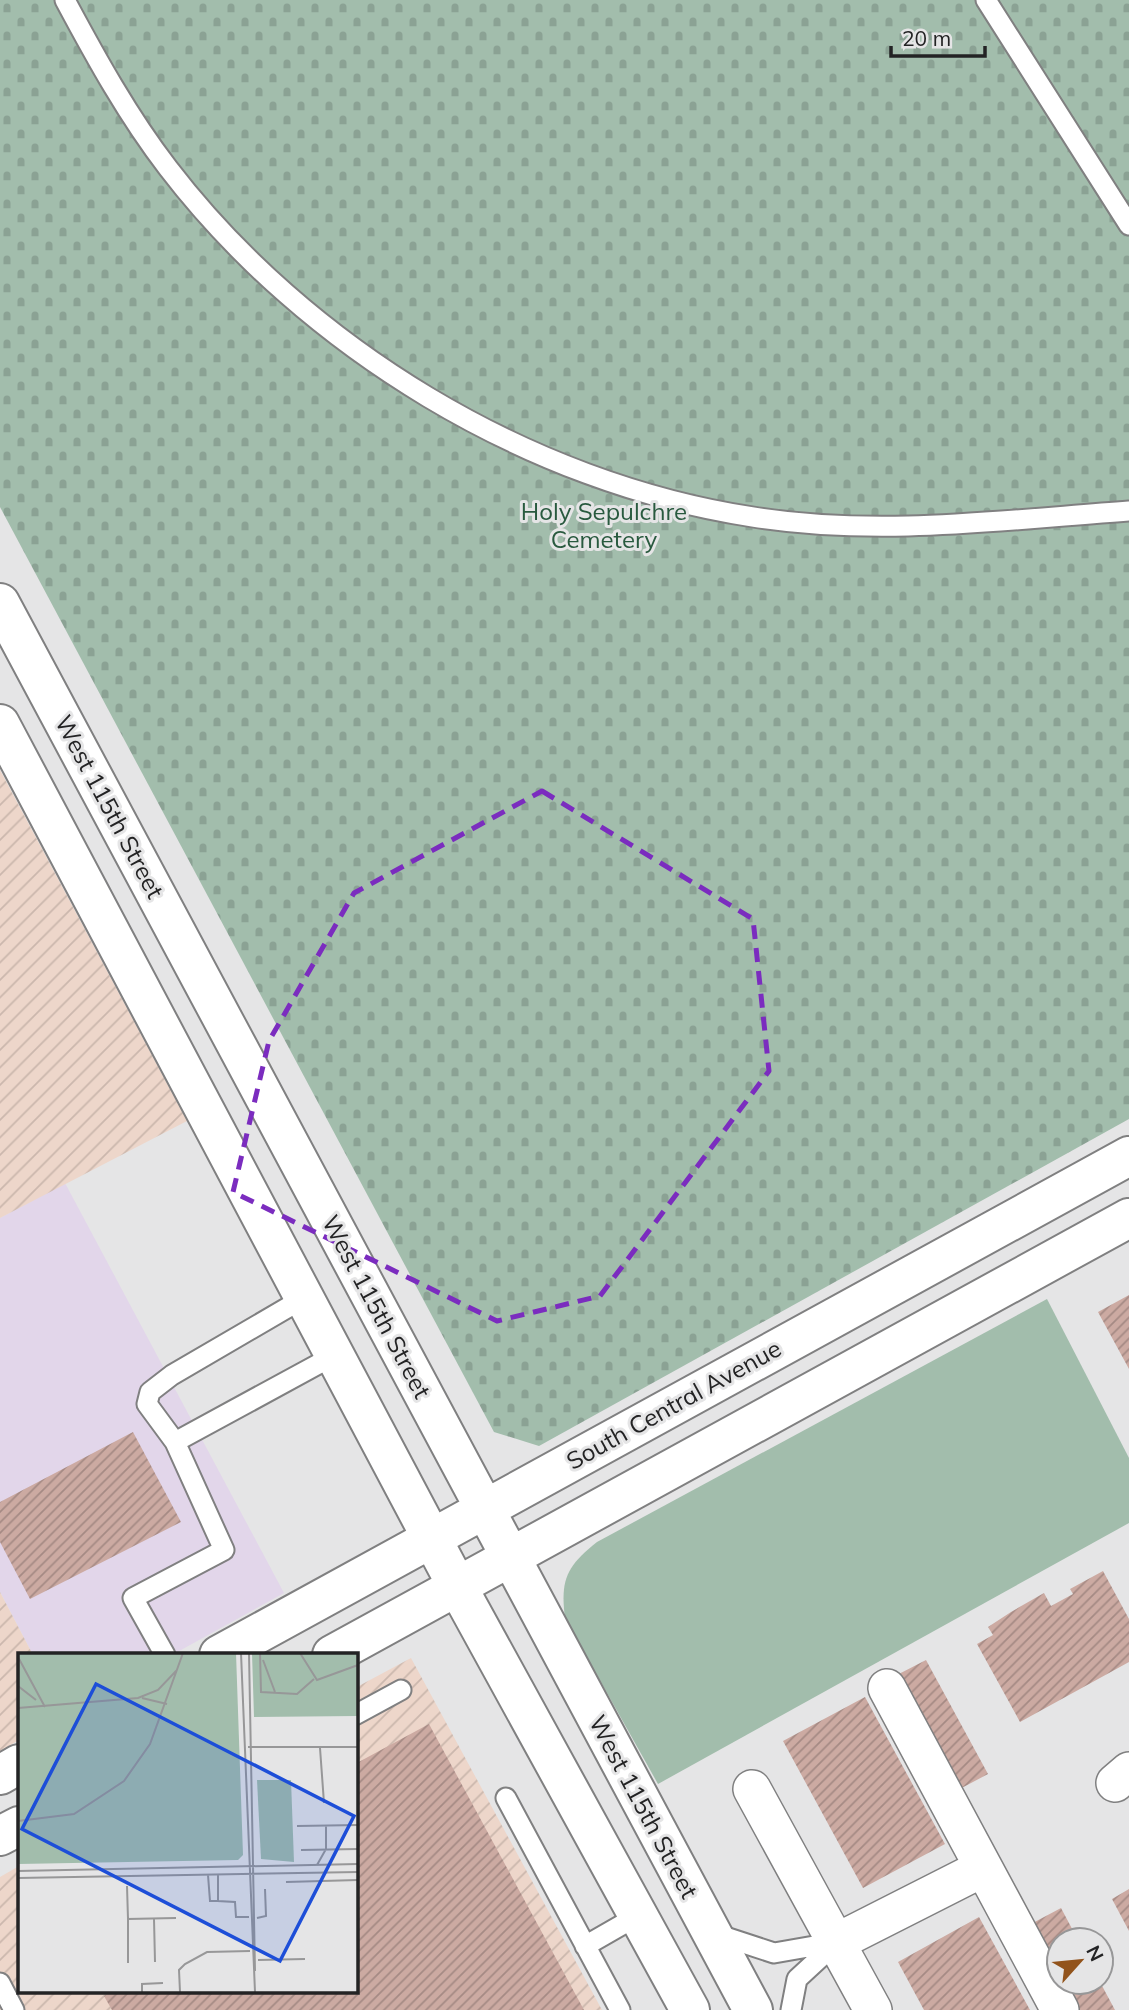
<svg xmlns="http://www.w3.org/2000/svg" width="1129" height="2010" viewBox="0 0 1129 2010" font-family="Mulish,sans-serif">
  <defs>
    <pattern id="industrial-furrows" width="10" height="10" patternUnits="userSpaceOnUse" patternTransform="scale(1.75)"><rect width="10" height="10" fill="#edd6ca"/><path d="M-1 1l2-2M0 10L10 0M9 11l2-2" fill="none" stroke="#cbb7ad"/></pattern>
    <pattern id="cemetery-stones" width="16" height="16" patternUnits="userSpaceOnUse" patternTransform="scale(1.75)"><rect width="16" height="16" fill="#a2bdac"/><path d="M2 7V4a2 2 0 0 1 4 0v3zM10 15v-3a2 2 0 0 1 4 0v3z" fill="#8ba294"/></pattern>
    <pattern id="building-hatch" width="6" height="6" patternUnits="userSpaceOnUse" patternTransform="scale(1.75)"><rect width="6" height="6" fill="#ccaaa2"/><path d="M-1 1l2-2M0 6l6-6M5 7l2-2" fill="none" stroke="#a58a84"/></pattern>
  </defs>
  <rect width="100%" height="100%" fill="#e5e5e6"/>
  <path fill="#e2d6ea" d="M65,1183L284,1593L172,1655H33L0,1592V1218Z"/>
  <path fill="url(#industrial-furrows)" d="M0,770L187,1121L0,1218Z
    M0,1592L33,1655H19V1740L0,1751Z
    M411,1658L602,2010H0V1877L19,1866V1991H355V1688Z"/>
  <path fill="#a2bdac" d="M1047,1299L1129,1458V1523L658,1784L565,1618C560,1579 567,1566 597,1542Z"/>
  <path fill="url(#cemetery-stones)" d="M0,0H1129V1119L539,1446L494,1432L0,507Z"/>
  <path fill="url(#building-hatch)" d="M1129,1295V1369L1098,1312Z
    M133,1432L181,1522L30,1599L0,1542V1502Z
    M1103,1571L1129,1619V1662L1020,1722L977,1644L993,1635L988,1627L1011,1612L1044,1593L1051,1606L1073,1594L1070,1589Z
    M926,1660L988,1774L956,1791L893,1677Z
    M865,1697L945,1844L863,1888L783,1741Z
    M429,1724L584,2010H112L104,1996L113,1991H355V1764Z
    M1129,1889V1931L1112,1899Z
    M1061,1908L1078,1940H1059V1981L1029,1925Z
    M979,1917L1030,2010H924L898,1962Z
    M1059,1982H1100L1115,2010H1074Z"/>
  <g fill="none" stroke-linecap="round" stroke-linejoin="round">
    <defs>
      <path id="lane" d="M65,0C96,58 128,116 168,168C306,348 529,483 753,517C877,537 1005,520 1129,511
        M986,0L1129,225
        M175,1442L147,1404L150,1392L172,1375L304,1298
        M165,1655L133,1598L224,1550L175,1442L335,1355
        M355,1715L401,1690
        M506,1798L620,2010
        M713,1933L774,1953L837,1942
        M585,1946L639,1915
        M0,1983L14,2010
        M791,2010L797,1979L836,1943"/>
      <path id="street" d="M887,1688L1060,2010
        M1115,1783L1129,1771
        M752,1789L873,2010
        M837,1942L983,1868"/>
      <path id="secondary" d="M0,603L753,2010
        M0,724L457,1586L690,2010
        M219,1655L1129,1156
        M332,1655L1129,1218
        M0,1775L19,1764
        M0,1836L19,1826"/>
    </defs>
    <use href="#lane" stroke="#808081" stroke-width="23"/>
    <use href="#street" stroke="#808081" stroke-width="40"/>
    <use href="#secondary" stroke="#808081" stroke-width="42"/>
    <use href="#lane" stroke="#fff" stroke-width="19"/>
    <use href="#street" stroke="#fff" stroke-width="37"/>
    <use href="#secondary" stroke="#fff" stroke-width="38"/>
  </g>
  <path fill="none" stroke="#7b2cbf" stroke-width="5" stroke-dasharray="14 9" stroke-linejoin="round" d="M542,791L753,919L769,1071L600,1296L497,1321L233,1192L269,1041L354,893Z"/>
  <g text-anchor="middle" stroke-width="6" stroke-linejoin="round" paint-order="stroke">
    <g font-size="24" fill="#295a3f" stroke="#e5e5e6">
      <text x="604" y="520">Holy Sepulchre<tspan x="604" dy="28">Cemetery</tspan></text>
    </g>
    <g font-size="24" fill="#232324" stroke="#e5e5e6">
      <text transform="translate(109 807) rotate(62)" y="8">West 115th Street</text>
      <text transform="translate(376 1307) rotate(62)" y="8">West 115th Street</text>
      <text transform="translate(674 1405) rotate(-29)" y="8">South Central Avenue</text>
      <text transform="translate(643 1807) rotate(62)" y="8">West 115th Street</text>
    </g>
  </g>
  <g transform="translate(18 1653)">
    <rect width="340" height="340" fill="#e5e5e6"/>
    <path d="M239,127H273L276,209L243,206Z" fill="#a2bdac"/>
    <path d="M0,0H218L225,202L220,207L0,211ZM234,0H339V63L236,64Z" fill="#a2bdac"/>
    <path fill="none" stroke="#979798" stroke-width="2" d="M223,0L237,339M231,0L237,318M242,0L243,39L279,41L296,26M282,0L299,27L340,12M0,4L27,54M245,7L257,39M0,33L18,47M124,45L149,51M0,55L120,45L140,37L159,17M230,94H340M302,95L306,150M0,168L56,161L106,128L132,91L165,0M279,173L340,172M283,197L340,196M299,212L308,196V172M0,218L340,211M190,222L192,248H200M200,222V248L217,249L218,264H231M0,225L340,219M268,229L340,227M109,233L110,266M239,265L248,263L247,236M136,266L137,309M240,307L287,306M110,310V266L158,265M124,339V331L145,330M162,339L161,317L167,311L189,299L232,298"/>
    <path fill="#1d4ed8" fill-opacity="0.15" stroke="#1d4ed8" stroke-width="3.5" d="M78,31L336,163L262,308L4,176Z"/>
    <rect width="340" height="340" fill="none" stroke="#232324" stroke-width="3.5"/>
  </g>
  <g transform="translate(1080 1961) rotate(63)"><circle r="33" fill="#e5e5e6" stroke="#979798" stroke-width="2"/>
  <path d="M0-5L12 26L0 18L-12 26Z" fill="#92531b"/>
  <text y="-10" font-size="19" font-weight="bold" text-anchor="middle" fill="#232324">N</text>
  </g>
  <path d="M891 46v10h94v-10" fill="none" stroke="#232324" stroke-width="3.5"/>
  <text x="902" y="46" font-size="21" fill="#232324" stroke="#e5e5e6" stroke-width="5" paint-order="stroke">20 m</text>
</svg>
